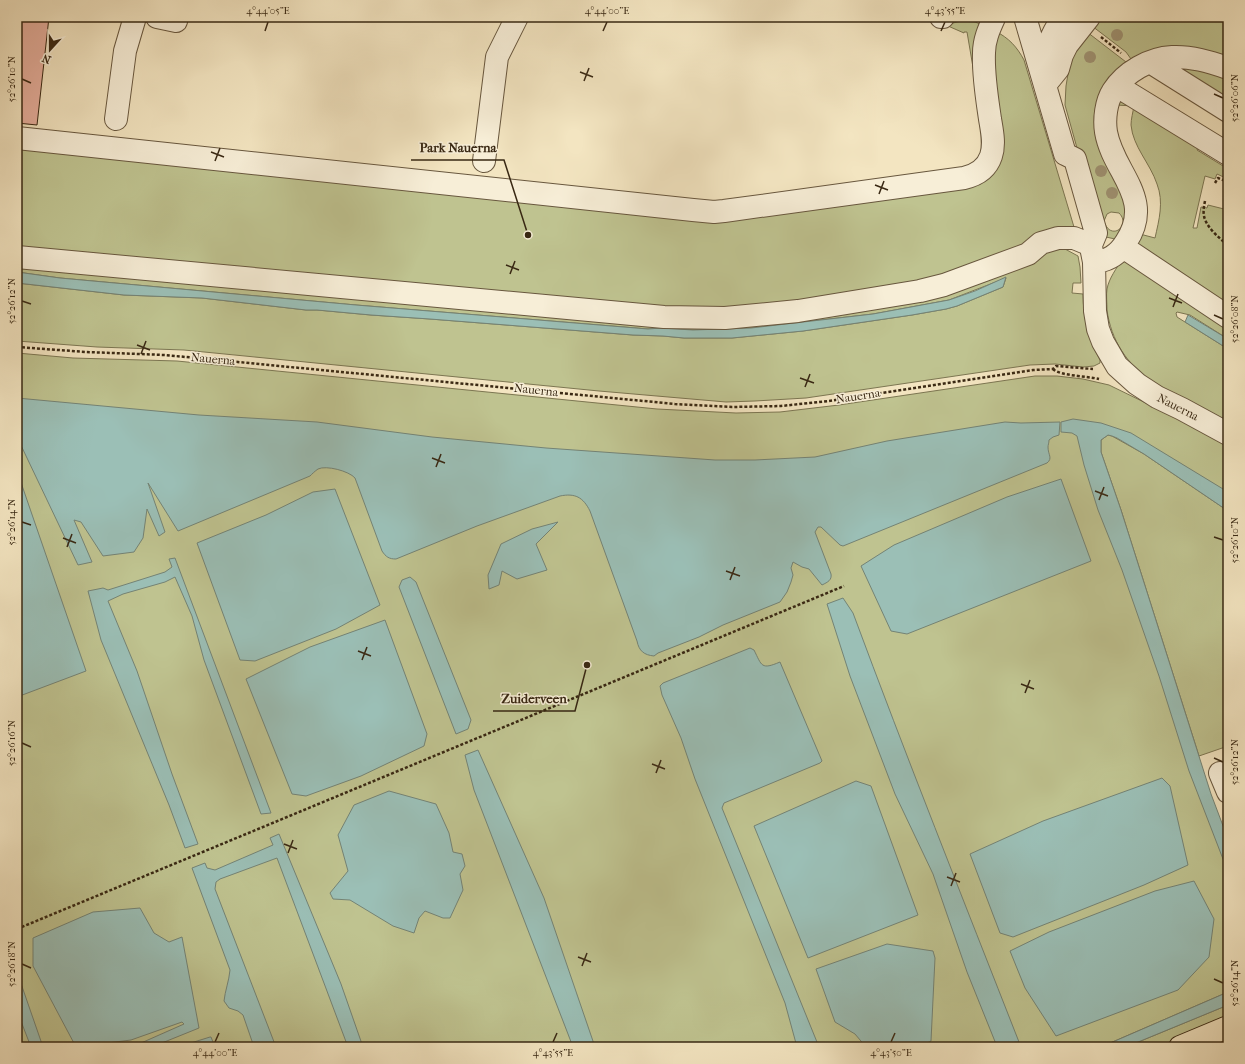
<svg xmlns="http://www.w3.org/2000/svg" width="1245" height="1064" viewBox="0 0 1245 1064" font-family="'IM FELL French Canon',serif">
  <rect width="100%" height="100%" fill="#f3e5c1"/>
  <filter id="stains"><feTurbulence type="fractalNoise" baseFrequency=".005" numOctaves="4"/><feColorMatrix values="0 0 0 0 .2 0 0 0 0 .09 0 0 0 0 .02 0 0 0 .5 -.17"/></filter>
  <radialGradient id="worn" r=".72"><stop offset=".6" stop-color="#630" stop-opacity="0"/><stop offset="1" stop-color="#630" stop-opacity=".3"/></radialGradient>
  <path fill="#bfc390" stroke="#7c7652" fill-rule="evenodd" d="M1102,17H1228V57L1131,59L1126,52L1092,26Z
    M961,21L975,22L983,25L988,139L979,162L986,144L967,32H964V33L948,26L953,23Z
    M995,31C1009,38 1017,47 1024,60L1074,227L1056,247L1065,249L1078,256L1080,267L1081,283H1073L1072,293L1083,294C1083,318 1089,339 1100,360V363L1094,366L1083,367L1055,364L1030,365L806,398L755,401L726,402L599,391L184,350L97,347L17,341V283L124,295L202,298L306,310H317L371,315L430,319L633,335L663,336L684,338H732L803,331L912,315L946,309L957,306L1003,287L1006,278L949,300L873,314L751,328L693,330L661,328L648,329L356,305L60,278L17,272V142L692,216L980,180L992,103Z
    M1087,32L1126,62L1113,73L1105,83L1131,217L1115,239L1106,237L1103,234L1082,166L1065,105L1066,86L1070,62ZM1111,212L1119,213C1132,226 1110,242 1104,221L1107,214Z
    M1176,68C1194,68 1212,73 1228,79V102Z
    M1120,95L1200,143L1197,150L1228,169V179L1217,174L1215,179L1205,176L1193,228H1197L1201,207L1207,208L1208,205L1228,210V310L1130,244L1136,233L1155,238C1159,220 1164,202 1157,184C1150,163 1133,147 1131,125C1131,119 1133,112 1134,106L1116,105Z
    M1122,259L1228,324V339L1190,315L1177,312L1176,313L1177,317L1228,349V422C1204,407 1177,397 1153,382C1127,365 1111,340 1107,310C1107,303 1106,295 1107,289C1109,278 1117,268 1122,259Z
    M17,353L73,358L177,361L657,409L736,413L780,412L839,405L1035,376H1057L1083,379L1109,385L1189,424L1228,446V496L1129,436L1086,424L1228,868V992L1101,1047H17Z
    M1108,435L1112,436L1144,454L1228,511V746L1199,756L1121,510L1101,452V440Z
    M1228,1005V1022L1168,1047H1126Z"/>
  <path fill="#9bbfb6" stroke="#748375" d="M17,272L60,278L356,305L648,329L661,328L693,330L751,328L873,314L949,300L975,291L1006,277L1003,287L957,306L946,309L912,315L803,331L732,338H684L663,336L633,335L430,319L371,315L317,310H306L202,298L124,295L17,283Z
    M1188,315L1228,339V349L1185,322Z
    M17,398L199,415L317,422L432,437L546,448L715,460H755L815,457L887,441L1005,422L1021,423L1060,422L1059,435L1053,437L1049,440C1049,443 1048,445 1048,447C1048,455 1053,458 1047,463L848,544L843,546L840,545L821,527H818L815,532L831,574C832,580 828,582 822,585L809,569L802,567L793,562L791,568L793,575L791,582L787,592L780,602L723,625L699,637L658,653L654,656C644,655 639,651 637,641L590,511C583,497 575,493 560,496L477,526L396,559C389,559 386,557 382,551L355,478C349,471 326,465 318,469C315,471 312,474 310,476L178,531L148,483L165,532L159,536L147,509L143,538L134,552L103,556L81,522L74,520L92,562L78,565L17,437Z
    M1073,419L1101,423L1131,433L1228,492V511L1144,454L1117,438L1112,436L1108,435L1101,440V452L1121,510L1211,794L1228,839V872L1189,771L1159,676L1122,570L1098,510L1084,465L1077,436L1072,433L1061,432V422Z
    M17,471L86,671L17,697Z
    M1061,479L1091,561L907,634L891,631L861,566L894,545L1007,497Z
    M335,489L380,605L336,629L255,661L240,660L197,543L266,515L313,492Z
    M558,522L536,544L547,570L517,579L502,571L499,585L489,589L488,575L501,544L532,529Z
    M175,558L271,813L261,814L204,660L192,616L175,577L165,582L123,594L108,601L137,671L172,774L198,844L185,848L169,805L101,640L88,591L103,588L108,590L165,572L172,567L169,559Z
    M410,577L416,582L471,720L468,729L456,734L399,587L402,580Z
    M843,598L853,613C906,756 963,899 1019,1042L996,1044L967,972L933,874L895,794L850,676L827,604Z
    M385,620L427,734L424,746L361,776L306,796L292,794L246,679L310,647Z
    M750,648L754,650C762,666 761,670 780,662L822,761L820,763L724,803L722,808L819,1047H797L785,1003L695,779L681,738L662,695L660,686L663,683Z
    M478,750L544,898L595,1047H573L474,790L465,755Z
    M1162,778L1170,786L1188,865L1144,885L1013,937L1000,933L970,854L1043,821Z
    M856,781L871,786L918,915L808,958L754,826Z
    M389,791L436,804L449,833L453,852L462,854L465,866L460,874L463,890L450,918H443L425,911L419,918L414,933L393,926L350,900L333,899L330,893L348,871L338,835L354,805Z
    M279,834L341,984L363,1047H348L277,858L220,879L216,882L215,889L276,1047H254L243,1015L238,1011L229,1008L224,1001C225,991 229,981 230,970L192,868L205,863L207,868L215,870L273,845L270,838Z
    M1194,881L1214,919L1209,957L1178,990L1056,1036L1025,988L1010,951L1049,932L1155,891Z
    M140,908L154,933L169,942L182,937L199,1028L152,1047H132L184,1024L182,1022L131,1040L76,1047L33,966V938L93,912Z
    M887,944L933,951L935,958L931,1041L920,1047H866L855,1034L835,1022L816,969Z
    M17,972L43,1047H31L17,1011Z
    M1228,992V1005L1126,1047H1101Z
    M211,1037L215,1047H178L210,1037Z"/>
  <path fill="#e5ae9c" stroke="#392813" d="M17,17H49L37,125L17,123Z"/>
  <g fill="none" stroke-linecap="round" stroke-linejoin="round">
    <defs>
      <path id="minor" d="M157,17L176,21L177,17
        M941,17H943
        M1025,17L1065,154
        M1150,62L1228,111
        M1044,72C1043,52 1052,34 1063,17
        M1045,85L1058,69L1062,55L1067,45L1089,17
        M1117,86L1228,154
        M116,119L125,51L135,17
        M17,138L693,210L714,212L724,211L964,178C977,175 987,168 991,156C995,144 992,131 990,119C987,98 983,75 984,53C984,40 989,29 994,18
        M1065,154L1075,159L1096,233L1091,245
        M484,161L497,57L517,17
        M1091,247L1094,262L1095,311L1098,329L1103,342L1117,366L1137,384L1157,397L1182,409L1228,434
        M1123,247L1228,317
        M17,257L664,317L725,318L798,311L920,291L944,285L1028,254L1041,243L1048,241L1058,238H1074L1091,245
        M1094,262C1108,261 1118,255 1126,242C1155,198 1113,173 1106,132C1104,119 1106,102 1113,91C1125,72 1150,58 1172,57C1191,56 1210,62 1228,68
        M1220,773L1228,792"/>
      <path id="major" d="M1180,1047L1228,1027"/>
    </defs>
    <use href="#minor" stroke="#68573e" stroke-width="24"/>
    <use href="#major" stroke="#392813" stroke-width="24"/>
    <path stroke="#392813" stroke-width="2.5" stroke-dasharray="3 2" stroke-linecap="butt" d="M1101,37L1121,53
      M1215,183L1218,178L1228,182
      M1205,201C1204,206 1203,211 1204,216C1206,227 1220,239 1228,245
      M17,347L86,352L165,355L675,404L732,407L781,406L829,401L1033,370L1053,369L1056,366L1093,369
      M1053,369C1060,376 1087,376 1099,379
      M17,929L844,586"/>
    <use href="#minor" stroke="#f7eed7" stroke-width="22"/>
    <use href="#major" stroke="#f3e5c1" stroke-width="22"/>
  </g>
  <g fill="#9f9272">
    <circle cx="1117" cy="35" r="6"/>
    <circle cx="1090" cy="57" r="6"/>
    <circle cx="1101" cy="171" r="6"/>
    <circle cx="1112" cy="193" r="6"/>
  </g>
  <path fill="none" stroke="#392813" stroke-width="1.5" d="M265,31L268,22M603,31L607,22M941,31L945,22M580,72L593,77M22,79L31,83M584,81L589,68M1214,94L1223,98M211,152L224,157M215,161L220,148M875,185L888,190M879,194L884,181M506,265L519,270M510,274L515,261M1169,298L1182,303M22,301L31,304M1173,307L1178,294M1214,315L1223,319M137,345L150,350M141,354L146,341M800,378L814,383M805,387L810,374M432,458L445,463M436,467L441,454M1095,491L1108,496M1099,500L1104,487M22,522L31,525M1214,537L1223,540M63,538L76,543M67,547L72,534M726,571L740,576M730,580L735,567M358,651L371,656M362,660L367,647M1021,684L1034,689M1025,693L1030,680M22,743L31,747M1214,758L1223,762M652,764L665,769M656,773L661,760M284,844L297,849M288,853L293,840M947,877L960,882M951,886L956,873M578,957L591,962M22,964L31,968M582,966L587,953M1214,979L1223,983M215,1042L219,1033M553,1042L557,1033M891,1042L895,1033"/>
  <g text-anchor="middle" stroke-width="3" stroke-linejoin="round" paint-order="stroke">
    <g font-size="12" fill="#392813" stroke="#f7eed7">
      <text transform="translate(213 359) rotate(5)" y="4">Nauerna</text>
      <text transform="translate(536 390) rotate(6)" y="4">Nauerna</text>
      <text transform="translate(858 396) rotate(-9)" y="4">Nauerna</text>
      <text transform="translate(1178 407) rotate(27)" y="4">Nauerna</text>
    </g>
  </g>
  <path fill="none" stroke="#392813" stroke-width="1.5" d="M528 235L504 160H411M587 665L575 711H493"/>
  <g fill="#392813" stroke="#f7eed7" stroke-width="1.5">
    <circle cx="528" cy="235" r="4"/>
    <circle cx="587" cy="665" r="4"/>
  </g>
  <g font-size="13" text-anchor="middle" font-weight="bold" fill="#392813" stroke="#f7eed7" stroke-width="3" stroke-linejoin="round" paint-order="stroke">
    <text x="458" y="152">Park Nauerna</text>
    <text x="534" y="703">Zuiderveen</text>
  </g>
  <rect width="1245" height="1064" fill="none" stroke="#f3e5c1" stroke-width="44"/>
  <g transform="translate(50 50) rotate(201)" stroke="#f7eed7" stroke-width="3" paint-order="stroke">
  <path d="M0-3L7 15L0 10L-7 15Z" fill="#392813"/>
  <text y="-6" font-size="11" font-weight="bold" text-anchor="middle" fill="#392813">N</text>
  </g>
  <rect x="22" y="22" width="1201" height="1020" fill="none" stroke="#392813" stroke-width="1.5"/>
  <g font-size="10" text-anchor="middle" fill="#392813">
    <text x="268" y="14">4°44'05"E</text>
    <text x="607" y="14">4°44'00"E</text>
    <text x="945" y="14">4°43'55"E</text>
    <text transform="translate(11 79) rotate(-90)" y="4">52°26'10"N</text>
    <text transform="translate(1234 98) rotate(-90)" y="4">52°26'06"N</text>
    <text transform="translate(11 301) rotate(-90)" y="4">52°26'12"N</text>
    <text transform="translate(1234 319) rotate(-90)" y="4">52°26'08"N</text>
    <text transform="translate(11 522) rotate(-90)" y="4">52°26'14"N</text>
    <text transform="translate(1234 540) rotate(-90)" y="4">52°26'10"N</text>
    <text transform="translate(11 743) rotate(-90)" y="4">52°26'16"N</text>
    <text transform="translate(1234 762) rotate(-90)" y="4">52°26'12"N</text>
    <text transform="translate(11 964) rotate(-90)" y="4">52°26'18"N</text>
    <text transform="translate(1234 983) rotate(-90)" y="4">52°26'14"N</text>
    <text x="215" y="1056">4°44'00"E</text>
    <text x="553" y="1056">4°43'55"E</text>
    <text x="891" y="1056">4°43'50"E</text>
  </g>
  <rect width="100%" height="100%" filter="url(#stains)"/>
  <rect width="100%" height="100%" fill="url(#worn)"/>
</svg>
